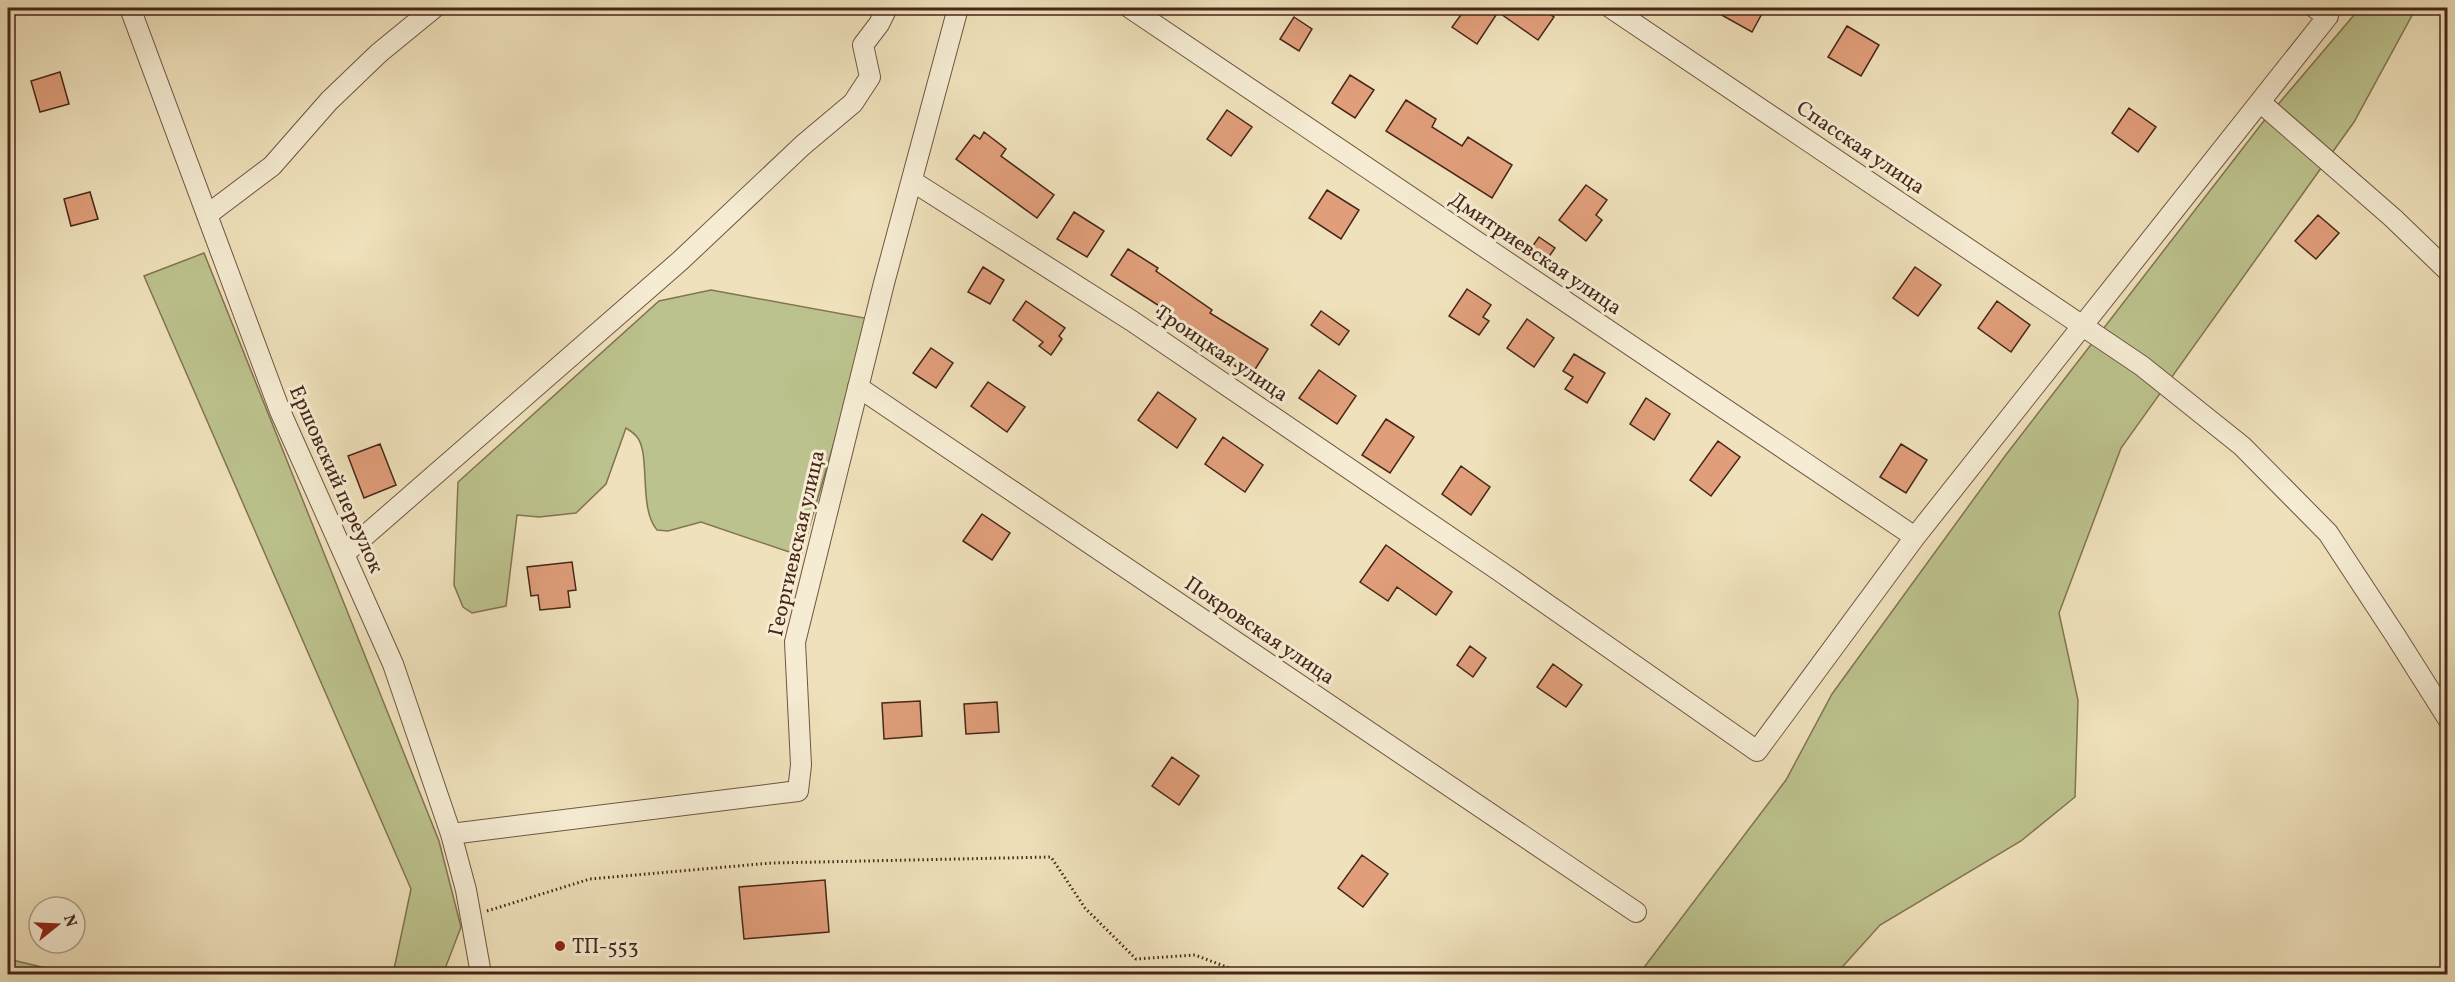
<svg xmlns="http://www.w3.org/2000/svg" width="2455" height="982" viewBox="0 0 2455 982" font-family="Vollkorn,serif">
  <rect width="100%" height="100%" fill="#efe1bb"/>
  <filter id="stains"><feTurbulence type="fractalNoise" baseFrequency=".00333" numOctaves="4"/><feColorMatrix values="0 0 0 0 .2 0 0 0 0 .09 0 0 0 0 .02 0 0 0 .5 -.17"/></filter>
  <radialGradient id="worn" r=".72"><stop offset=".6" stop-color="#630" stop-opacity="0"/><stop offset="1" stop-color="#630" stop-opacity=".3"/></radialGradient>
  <path fill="#bcc28d" stroke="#827453" stroke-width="1.5" d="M2360,8H2416L2354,122L2121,448L2059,613L2078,700L2075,797L2021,841L1880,925L1836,974H1639L1786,780L1832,694L2005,456L2263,122Z
    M204,253L439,841L461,927L443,974H393L411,889L144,276Z
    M711,290L870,319L801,556L701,522L668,531L657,530C638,508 651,454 637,437C634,433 629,430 626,428L606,484L576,513L539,517L517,515L506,606L472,613L463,607L454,585L458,482L659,301Z
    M8,959L46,968L60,974H8Z"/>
  <path fill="#e09e7a" stroke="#472619" stroke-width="1.5" d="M1466,8H1541L1554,17L1538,40L1498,12L1477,44L1452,27Z
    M1709,8H1765L1752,32Z
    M1294,17L1312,29L1299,51L1280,39Z
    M1847,26L1879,45L1861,76L1828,57Z
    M60,72L69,104L40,112L31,81Z
    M1350,75L1374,90L1355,118L1332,103Z
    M1406,100L1436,119L1432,127L1462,146L1468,137L1512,165L1492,198L1386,131Z
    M2129,108L2156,127L2138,152L2112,133Z
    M1227,110L1252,127L1231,156L1207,139Z
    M984,132L1006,149L1001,156L1054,195L1037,218L956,159L974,135L980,139Z
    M1586,185L1607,200L1596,215L1602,220L1586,241L1559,220Z
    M1327,190L1359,210L1341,239L1309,218Z
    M90,192L98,219L71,226L64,199Z
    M1074,212L1104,231L1087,257L1057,239Z
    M2318,215L2339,233L2316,259L2295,241Z
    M1539,237L1555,248L1543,265L1527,254Z
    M1128,249L1158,268L1156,271L1212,310L1210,313L1268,349L1254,371L1246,366L1243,371L1213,352L1218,345L1189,325L1184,332L1157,312L1161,307L1111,275Z
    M983,267L1004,280L990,304L968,292Z
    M1915,267L1941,285L1918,316L1893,298Z
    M1467,289L1491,305L1483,317L1489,321L1479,335L1449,316Z
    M1026,301L1065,328L1059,336L1062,339L1051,355L1039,346L1043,342L1013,320Z
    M1997,301L2030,325L2011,352L1978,328Z
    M1321,311L1349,331L1339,345L1311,325Z
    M1527,319L1554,338L1534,367L1507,348Z
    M931,348L953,363L936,388L913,373Z
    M1574,354L1605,373L1587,403L1565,389L1573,377L1563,371Z
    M1319,370L1356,396L1337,424L1299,398Z
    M988,382L1025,407L1007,432L971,406Z
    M1158,392L1196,419L1177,448L1138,420Z
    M1646,398L1670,414L1654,440L1630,424Z
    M1386,419L1414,437L1390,473L1362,455Z
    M1223,437L1263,465L1245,492L1205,464Z
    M1718,441L1740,457L1711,496L1690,480Z
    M380,444L396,485L364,498L348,456Z
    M1901,444L1927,460L1906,493L1880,477Z
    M1461,466L1490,487L1471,515L1442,494Z
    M982,514L1010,533L992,560L963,541Z
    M1386,545L1452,592L1436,615L1397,587L1388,601L1360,582Z
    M572,562L576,590L568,591L570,607L540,610L538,595L531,596L527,567Z
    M1470,646L1486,658L1473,677L1457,665Z
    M1553,664L1582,685L1566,707L1537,687Z
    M920,701L922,736L884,739L882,703Z
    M997,702L999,732L966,734L964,704Z
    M1172,757L1199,776L1179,805L1152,786Z
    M1362,855L1388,874L1363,907L1338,888Z
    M825,880L829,932L744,939L739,887Z"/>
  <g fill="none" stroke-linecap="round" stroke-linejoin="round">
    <defs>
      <path id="minor" d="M130,8L280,411L393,664L451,834L466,890L481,974
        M1130,8L1915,537
        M1611,8L2142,366L2242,446L2328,533L2395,635L2448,719
        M2260,102L2393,218L2448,271
        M912,181L1132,321L1501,572L1757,751L1915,537L2328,16L2315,8
        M207,215L272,166L329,101L379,53L434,8
        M858,387L1636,912
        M344,554L680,261L803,145L853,103L870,77L863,45L879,24L887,8
        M451,834L798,791L801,765L795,642L884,283L958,8"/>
    </defs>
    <use href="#minor" stroke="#715542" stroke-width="22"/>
    <path stroke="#472619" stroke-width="3" stroke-dasharray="1.5 3" stroke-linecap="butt" d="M487,911L590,879L771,863L1051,857L1085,908L1136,959L1195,955L1245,974"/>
    <use href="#minor" stroke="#f5ecd3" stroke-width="20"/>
  </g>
  <circle fill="#8f2418" stroke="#f5ecd3" stroke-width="2" cx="560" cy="946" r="6"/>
  <g text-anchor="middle" stroke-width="6" stroke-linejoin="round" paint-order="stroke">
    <g font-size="21" fill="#472619" stroke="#f5ecd3">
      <text transform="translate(1861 147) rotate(34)" y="7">Спасская улица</text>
      <text transform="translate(1536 253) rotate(34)" y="7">Дмитриевская улица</text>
      <text transform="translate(1222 353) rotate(34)" y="7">Троицкая улица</text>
      <text transform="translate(337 479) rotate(66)" y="7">Ершовский переулок</text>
      <text transform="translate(796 543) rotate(-77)" y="7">Георгиевская улица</text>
      <text transform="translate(1260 630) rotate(34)" y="7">Покровская улица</text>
    </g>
    <g font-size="21" fill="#472619" stroke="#f5ecd3" text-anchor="start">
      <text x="572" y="953">ТП-553</text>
    </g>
  </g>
  <rect width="2455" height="982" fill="none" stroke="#efe1bb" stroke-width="30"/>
  <rect x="9" y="9" width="2437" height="964" fill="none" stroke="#472619" stroke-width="3"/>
  <rect x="15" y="15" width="2425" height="952" fill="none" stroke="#472619" stroke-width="1.5"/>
  <g transform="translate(57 925) rotate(72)"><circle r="28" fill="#f5ecd3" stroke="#af9d89" stroke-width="1.5"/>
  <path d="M0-4.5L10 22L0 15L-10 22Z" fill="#8f2418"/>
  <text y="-9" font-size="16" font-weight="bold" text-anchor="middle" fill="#472619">N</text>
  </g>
  <rect width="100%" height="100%" filter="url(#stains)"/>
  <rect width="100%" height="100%" fill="url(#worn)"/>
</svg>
